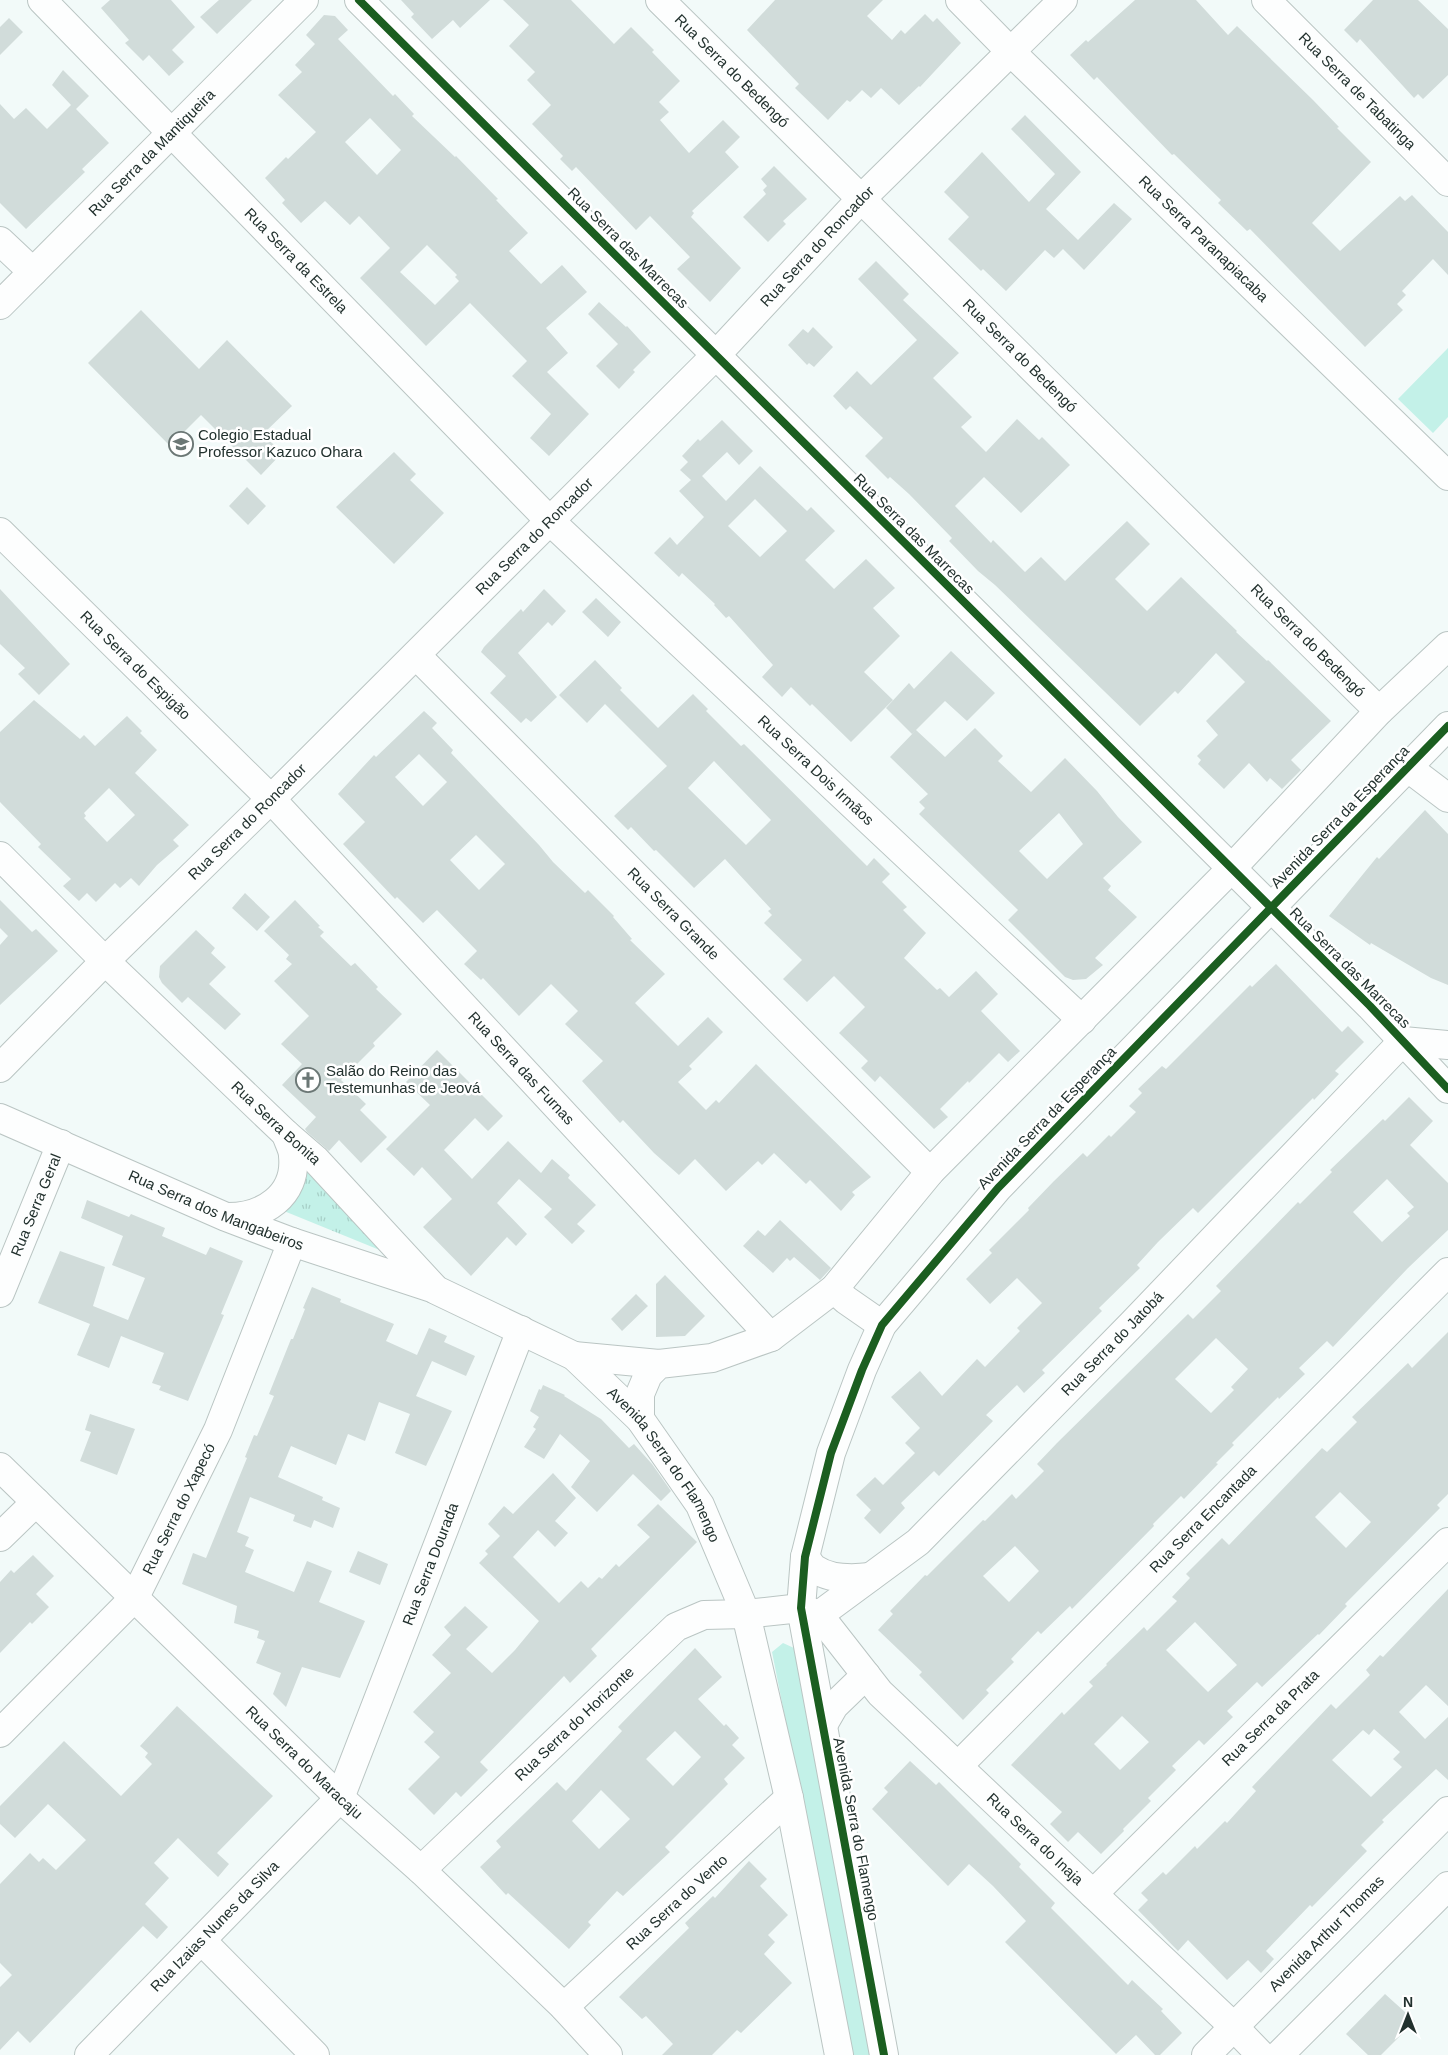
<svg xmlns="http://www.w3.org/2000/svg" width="1448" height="2055" viewBox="0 0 1448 2055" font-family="Helvetica,sans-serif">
  <defs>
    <pattern id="park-tufts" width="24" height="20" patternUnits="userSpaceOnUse" patternTransform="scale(1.25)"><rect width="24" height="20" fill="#c3f1e8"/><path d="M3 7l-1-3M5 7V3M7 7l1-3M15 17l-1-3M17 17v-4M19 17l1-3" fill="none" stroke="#a7cfc7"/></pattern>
  </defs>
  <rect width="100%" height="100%" fill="#f2faf9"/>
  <path fill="#c3f1e8" d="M1448,348V417L1433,433L1398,399Z
    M783,1643L794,1648L871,2055H852L772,1652Z"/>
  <path fill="url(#park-tufts)" d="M305,1170L387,1253L279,1209Z"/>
  <path fill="#d1dcda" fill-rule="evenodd" d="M110,0H171L195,27L172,50L184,62L169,76L149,55L143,61L125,43L129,40L101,8Z
    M219,0H252L217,34L200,17Z
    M401,0H490L460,28L453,20L432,39L411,17L414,14Z
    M503,0H571L614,44L631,27L654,50L652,52L680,81L659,102L669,112L660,120L689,153L723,120L740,137L725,152L739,167L692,211L694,213L691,217L741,268L710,302L677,269L690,257L650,216L636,230L576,167L572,171L560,159L563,156L532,124L551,105L527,80L535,72L509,46L529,25Z
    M775,0H883L867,16L892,40L901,30L905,34L925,14L933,22L937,18L961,43L920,87L919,86L899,105L881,88L871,98L862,90L850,102L847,100L828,120L795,88L799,84L747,30Z
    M1135,0H1196L1228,35L1237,26L1313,100L1339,127L1337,128L1371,162L1312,223L1340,251L1400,196L1405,201L1412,195L1448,232V275L1433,259L1402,291L1406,295L1397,304L1403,310L1365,347L1250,229L1247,231L1218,203L1221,200L1174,154L1172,155L1097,77L1094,80L1070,55L1086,40L1088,42Z
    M1373,0H1418L1448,29V75L1423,99L1418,94L1414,98L1360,39L1357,43L1344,30Z
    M324,15L335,16L348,30L338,39L393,96L395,94L414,114L412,116L455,157L456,156L498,199L496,200L528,233L509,251L541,284L562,265L587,292L546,328L568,353L547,372L589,414L549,456L530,438L551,414L512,376L527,361L470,303L426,346L360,278L390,248L359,216L350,225L325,201L301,223L282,203L285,200L265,178L286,157L288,159L316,132L278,95L302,72L295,65L315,44L306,35ZM370,118L401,150L377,175L345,142ZM427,245L457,275L455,277L459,281L435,305L400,272Z
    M9,18L23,32L0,55V27Z
    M63,70L89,96L76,109L109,143L82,169L85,172L26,229L0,203V104L14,119L26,108L47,129L71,105L52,85Z
    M1025,115L1081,172L1046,209L1078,240L1114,203L1132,219L1084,270L1063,249L1054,258L1045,250L1006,291L983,269L981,271L948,239L969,217L944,192L982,152L1029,202L1055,174L1011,129Z
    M774,166L807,199L783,221L786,224L768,242L743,217L766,194L763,190L767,186L761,179Z
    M876,261L909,294L903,300L959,353L933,378L972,417L961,427L986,452L1017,419L1039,440L1042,437L1070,465L1021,513L984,477L955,506L991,543L993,540L1025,572L1041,557L1065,581L1127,521L1150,544L1115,579L1147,611L1181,577L1237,631L1236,632L1267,661L1268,660L1331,721L1291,760L1301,770L1282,789L1270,778L1267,782L1249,763L1224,789L1198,764L1201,760L1197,756L1218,735L1206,721L1245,682L1216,653L1178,694L1175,691L1140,726L995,585L978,571L949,541L952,538L909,494L890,477L888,479L865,456L883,438L850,406L846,410L833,396L857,371L871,385L917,340L858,279Z
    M599,302L626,327L627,326L651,352L633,370L635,372L619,389L596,366L618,344L588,314Z
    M141,310L199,369L227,340L292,406L263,434L282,453L261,475L201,415L170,446L88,363Z
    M813,327L833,347L814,367L809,363L807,365L788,345L803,329L808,333Z
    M722,420L753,451L739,465L727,452L702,476L726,501L760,466L807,511L811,507L835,531L805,560L834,589L866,559L895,588L873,608L900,636L864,672L893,700L851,742L812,704L810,706L791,687L782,697L762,677L773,665L729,616L726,618L714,605L715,604L682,573L679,577L654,553L670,537L677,545L704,517L679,491L691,480L680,470L688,462L682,456L698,439L700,441ZM755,499L787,531L760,557L728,526Z
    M394,452L416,474L410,480L444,513L394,564L336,507Z
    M247,487L266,506L248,525L229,506Z
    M0,589L70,664L39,695L18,674L25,668L0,644Z
    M544,589L566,611L552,626L548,622L518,653L557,697L531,722L526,718L521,723L490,693L506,676L481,652L484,647L521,609L523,612Z
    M596,598L621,622L608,637L582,612Z
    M951,651L995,693L967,721L945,701L912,734L886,708L909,683L914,689Z
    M595,660L622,688L620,690L658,728L693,694L708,709L706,711L741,746L744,744L867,866L874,858L890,874L882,882L907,907L903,910L926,933L904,958L937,990L940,988L949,997L976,971L998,994L981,1011L1020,1051L1008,1062L999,1053L969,1083L968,1081L940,1109L948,1117L934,1129L880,1076L875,1082L861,1068L868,1061L839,1033L865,1007L834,976L807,1002L783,979L802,960L764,923L772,915L768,911L771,909L725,859L694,888L656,850L654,851L631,827L628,830L614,816L667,766L605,704L587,723L559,695ZM714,761L771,820L746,845L688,788Z
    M34,700L80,739L84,735L95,746L127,716L142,731L140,733L157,750L135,773L189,825L173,840L179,846L157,865L139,886L131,878L120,888L115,883L96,902L87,893L79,901L63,886L71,879L38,847L41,844L0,802V732ZM109,788L135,815L107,842L84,818L86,816L84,813Z
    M424,711L437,723L432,728L453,750L451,753L539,845L553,862L585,893L588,890L614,916L613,917L632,939L630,940L665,974L635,1003L678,1046L708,1017L723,1032L689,1066L692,1069L678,1082L706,1110L716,1100L719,1103L756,1064L871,1177L852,1192L855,1195L841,1211L810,1180L806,1184L774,1153L762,1165L758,1161L726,1191L695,1159L679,1175L654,1153L623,1120L620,1123L582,1081L603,1061L565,1024L578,1011L551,984L519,1016L483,978L481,980L464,964L477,951L437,910L423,923L397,897L395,899L343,844L365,822L338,794L374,755L376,757ZM419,754L447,782L423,806L395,777ZM476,835L505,864L479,890L450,860Z
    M975,728L1003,756L998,761L1031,792L1065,758L1097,791L1118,817L1142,842L1103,878L1111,886L1108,890L1137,917L1095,958L1103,965L1086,979L1073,980L1065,977L1008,920L1018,910L919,814L925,808L919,802L928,794L890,757L916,730L945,757ZM1059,813L1083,844L1047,879L1019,851Z
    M1425,810L1448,834V985L1431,978L1371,943L1370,945L1329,916L1377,857L1379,859Z
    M245,893L270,917L257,931L232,908Z
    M0,900L32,932L36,929L58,951L0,1005V945L8,936L0,928Z
    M295,900L320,926L318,927L324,932L320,936L351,966L355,963L378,987L376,989L402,1014L373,1043L375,1046L341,1080L366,1104L360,1110L387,1137L361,1163L339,1140L329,1151L307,1132L305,1129L316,1117L282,1085L302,1064L281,1044L309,1016L274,981L292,964L286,959L289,955L264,931Z
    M196,930L215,948L211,953L226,967L209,984L241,1014L225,1030L188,997L182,1003L162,983L159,977L160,966Z
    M1276,964L1342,1032L1348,1026L1364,1042L1335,1071L1339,1074L1314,1100L1313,1098L1198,1213L1193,1208L1158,1242L1137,1265L1140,1268L1099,1308L1102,1311L1042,1370L1045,1373L1024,1393L1017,1385L986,1415L993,1421L939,1476L934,1471L901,1503L905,1508L880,1534L864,1518L871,1510L856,1495L875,1477L883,1485L915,1453L905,1443L920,1428L891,1397L920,1371L942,1396L977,1359L985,1367L1020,1331L1017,1328L1042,1303L1017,1278L990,1304L966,1279L992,1253L989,1250L1029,1210L1028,1208L1054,1181L1083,1153L1087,1157L1109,1135L1111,1137L1136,1112L1129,1106L1142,1093L1138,1089L1162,1066L1166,1069L1250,985L1252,987Z
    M437,1050L503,1116L488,1131L475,1118L444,1150L472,1179L508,1141L541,1173L552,1159L570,1175L568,1178L596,1205L577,1224L585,1231L572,1244L544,1217L552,1209L519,1179L497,1203L527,1234L516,1246L507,1237L471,1276L423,1227L452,1199L422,1167L414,1176L386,1149L430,1105L406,1082Z
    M1409,1097L1433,1121L1410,1145L1448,1183V1230L1408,1268L1333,1347L1327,1341L1299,1368L1305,1374L1279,1399L1278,1397L1232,1443L1234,1445L1216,1463L1218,1464L1184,1499L1181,1496L1153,1524L1154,1526L1072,1609L1070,1606L1041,1634L1038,1631L1011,1659L1014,1662L986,1690L989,1693L963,1720L919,1675L922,1672L878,1630L893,1614L890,1611L925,1575L927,1576L983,1520L985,1521L1012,1494L1016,1499L1044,1471L1037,1464L1057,1443L1188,1314L1193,1319L1221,1291L1216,1286L1298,1202L1300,1204L1332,1172L1330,1170L1383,1119L1385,1121ZM1387,1179L1414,1207L1407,1213L1410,1216L1382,1242L1353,1212ZM1216,1338L1248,1369L1231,1387L1234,1390L1211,1413L1175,1379ZM1015,1546L1039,1571L1009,1602L983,1576Z
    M87,1200L129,1217L131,1214L165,1228L162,1236L206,1255L210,1247L243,1261L221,1314L224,1315L188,1401L159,1390L161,1386L152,1383L164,1353L121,1336L109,1368L77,1355L90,1324L38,1303L60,1251L105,1267L93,1306L128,1320L145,1278L112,1265L123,1236L81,1218Z
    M780,1220L831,1268L820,1280L794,1257L790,1261L787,1258L773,1273L743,1246L758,1230L765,1236Z
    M665,1275L705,1316L685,1336L656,1337V1284Z
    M312,1287L341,1299L340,1302L394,1324L386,1341L417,1355L429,1328L447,1336L444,1342L475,1356L466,1376L432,1361L416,1396L452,1411L426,1466L395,1453L410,1414L379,1402L365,1441L348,1434L336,1465L291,1446L278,1477L323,1497L322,1500L340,1508L333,1528L314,1520L311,1528L293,1521L295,1515L250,1497L237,1532L249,1537L245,1546L254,1550L245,1572L294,1592L307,1561L332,1571L319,1602L365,1621L340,1678L302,1667L286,1707L273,1694L281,1673L256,1663L265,1641L257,1638L259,1631L234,1623L237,1606L182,1584L193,1553L206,1558L247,1458L245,1457L254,1435L257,1436L274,1396L269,1394L291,1339H293L305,1309L303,1308Z
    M636,1294L648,1306L622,1331L611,1319Z
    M1448,1332V1494L1437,1505L1440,1508L1345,1604L1347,1606L1319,1635L1318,1634L1262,1687L1257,1682L1227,1711L1233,1717L1204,1745L1199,1740L1172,1766L1176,1770L1148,1798L1151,1801L1123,1829L1124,1831L1101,1854L1078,1832L1068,1842L1050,1824L1062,1812L1011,1765L1062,1712L1064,1715L1093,1686L1089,1682L1107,1665L1106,1664L1144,1627L1147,1631L1177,1601L1172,1597L1190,1578L1186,1574L1222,1538L1229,1545L1322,1448L1327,1452L1357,1422L1352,1417L1408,1363L1412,1368ZM1340,1492L1371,1522L1346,1548L1315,1517ZM1195,1622L1237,1665L1208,1692L1166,1650ZM1122,1716L1149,1742L1120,1770L1094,1744Z
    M543,1385L565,1395L564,1396L601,1419L629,1448L634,1444L652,1464L671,1491L661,1501L633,1474L597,1512L571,1487L590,1461L560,1434L544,1459L524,1447L536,1429L533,1427L539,1417L530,1411L539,1389L541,1390Z
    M90,1414L135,1429L117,1475L80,1461L91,1432L85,1430Z
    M553,1473L576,1498L555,1521L568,1533L555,1547L538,1530L513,1557L559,1603L581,1581L588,1588L599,1577L602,1579L616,1564L619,1567L650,1537L637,1525L658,1504L697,1542L591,1649L597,1656L570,1683L564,1676L480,1762L488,1770L461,1797L456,1792L434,1815L408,1789L440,1757L424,1742L434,1732L413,1712L451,1673L432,1655L451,1635L444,1627L465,1606L488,1627L466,1649L492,1673L515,1650L539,1621L479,1563L488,1554L485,1551L500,1536L488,1524L504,1506L513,1514Z
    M358,1551L388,1564L380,1585L349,1572Z
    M33,1555L54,1576L36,1594L49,1607L32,1624L30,1622L0,1653V1582L11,1570L14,1573Z
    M1448,1589V1706L1426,1685L1399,1712L1425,1739L1448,1717V1780L1436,1769L1382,1820L1384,1822L1361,1845L1367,1851L1312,1907L1310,1905L1266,1951L1274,1959L1261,1973L1248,1960L1227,1980L1188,1940L1178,1951L1138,1910L1148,1900L1141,1893L1163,1872L1166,1875L1195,1846L1197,1849L1225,1821L1227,1823L1256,1791L1252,1787L1331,1704L1336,1709L1370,1675L1366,1670L1380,1655L1383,1657ZM1374,1729L1400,1752L1393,1759L1402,1767L1371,1797L1332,1760L1363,1730L1369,1735Z
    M695,1648L722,1677L698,1699L724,1726L726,1724L739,1738L732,1745L745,1758L724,1779L728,1784L665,1847L670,1852L623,1896L617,1891L588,1922L591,1925L569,1949L508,1893L506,1895L480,1867L501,1847L496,1841L557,1782L566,1791L622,1731L618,1727ZM675,1731L701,1757L673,1786L646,1759ZM601,1790L630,1819L599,1849L572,1821Z
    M177,1706L273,1796L217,1853L229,1864L218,1877L178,1838L154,1863L169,1878L145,1904L168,1927L157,1939L143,1926L30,2043L18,2031L0,2050V1987L12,1975L0,1963V1884L30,1853L39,1862L43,1858L56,1870L86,1840L48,1804L15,1838L0,1824V1806L64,1741L121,1796L152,1764L145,1757L148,1753L140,1746Z
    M910,1761L936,1785L939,1782L1021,1864L1019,1867L1055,1903L1051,1908L1128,1985L1132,1980L1163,2009L1161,2011L1182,2033L1160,2055H1155L1136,2035L1116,2054L1005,1942L1026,1921L993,1886L969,1864L948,1886L872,1809L888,1792L884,1788Z
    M749,1861L767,1879L760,1886L788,1915L768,1935L775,1942L764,1954L792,1983L741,2033L737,2030L712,2055H662L673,2044L646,2016L642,2019L619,1997L689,1928L685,1923L713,1896L715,1898Z
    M1385,1994L1415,2021L1381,2055H1368L1346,2034Z"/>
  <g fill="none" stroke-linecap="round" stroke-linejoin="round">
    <defs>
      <g id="minor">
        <path id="s1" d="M42,0L549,520L1082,1020"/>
        <path d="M359,0L1370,1006L1448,1089"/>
        <path id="s2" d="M660,0L1379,711"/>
        <path id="s3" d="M960,0L1011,52L1448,476"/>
        <path id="s4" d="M1266,0L1448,182"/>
        <path d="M0,241L33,272"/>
        <path id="s5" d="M0,305L304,0"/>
        <path id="s6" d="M0,532L271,799L771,1337"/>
        <path id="s7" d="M416,655L930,1172"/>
        <path d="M1407,767L1448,798"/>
        <path id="s8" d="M0,856L105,961L286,1134L315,1159L436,1290L574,1356L640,1419L700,1505L746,1614L789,1798L839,2055"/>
        <path id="s9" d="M0,1068L105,961L271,799L716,355L861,199L1063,0"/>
        <path id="s10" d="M0,1118L226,1217L292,1242L435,1289"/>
        <path d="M228,1217C263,1217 297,1196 293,1156C293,1149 288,1141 286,1134"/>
        <path d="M834,1289L846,1300L882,1325"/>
        <path id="s11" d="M0,1293L61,1144"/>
        <path d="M574,1356L659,1364"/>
        <path d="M640,1419V1394L648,1375L659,1364L712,1358L771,1337L834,1289L930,1172L1231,869L1379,711L1448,646"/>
        <path id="s12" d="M0,1467L340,1798L421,1870L564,2007L608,2055"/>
        <path d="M0,1537L36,1502"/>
        <path d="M805,1557C808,1560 811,1567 815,1569C831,1580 853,1579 870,1577"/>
        <path id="s13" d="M819,1615L880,1693L1233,2026L1261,2055"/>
        <path d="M823,1725L834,1706L866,1675"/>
        <path id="s14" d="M0,1733L135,1597L218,1430L292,1242"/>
        <path id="s15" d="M958,1766L1448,1272"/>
        <path id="s16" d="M421,1870L676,1627L704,1615L746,1614L801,1608L819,1615L918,1542L1132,1324L1403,1041L1448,1045"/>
        <path id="s17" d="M1093,1894L1448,1542"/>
        <path d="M202,1941L315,2055"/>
        <path id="s18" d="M564,2007L789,1798"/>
        <path id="s19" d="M89,2055L340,1798L521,1330"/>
        <path d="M884,2055L801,1608L805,1557L831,1453L862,1370L882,1325L998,1188L1448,726"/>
      </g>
      <g id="major">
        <path id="s20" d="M1206,2055L1448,1811"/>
        <path d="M1279,2055L1448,1886"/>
      </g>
    </defs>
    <use href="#minor" stroke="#bac5c3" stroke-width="30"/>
    <use href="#major" stroke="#bac5c3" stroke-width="30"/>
    <use href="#minor" stroke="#fdfefe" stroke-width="28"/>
    <use href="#major" stroke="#fdfefe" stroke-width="28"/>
    <defs>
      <path id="cycleway" d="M359,0L1370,1006L1448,1089
        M884,2055L801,1608L805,1557L831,1453L862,1370L882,1325L998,1188L1448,726"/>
    </defs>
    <use href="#cycleway" stroke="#fff" stroke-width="11"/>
    <use href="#cycleway" stroke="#1b5e20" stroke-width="8"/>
  </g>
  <defs>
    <symbol id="school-ring" viewBox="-11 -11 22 22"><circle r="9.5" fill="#fff" stroke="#6b7775" stroke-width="1.5"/><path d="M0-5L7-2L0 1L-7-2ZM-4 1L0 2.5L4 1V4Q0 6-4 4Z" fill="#6b7775"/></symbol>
    <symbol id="church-ring" viewBox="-11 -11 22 22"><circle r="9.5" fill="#fff" stroke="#6b7775" stroke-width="1.5"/><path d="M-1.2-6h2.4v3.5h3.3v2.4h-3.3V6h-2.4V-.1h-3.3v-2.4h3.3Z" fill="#6b7775"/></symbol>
  </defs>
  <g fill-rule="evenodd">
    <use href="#school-ring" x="167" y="430" width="28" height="28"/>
    <use href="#church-ring" x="294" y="1066" width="28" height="28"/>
  </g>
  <g text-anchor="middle" stroke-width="5" stroke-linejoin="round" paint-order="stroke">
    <g font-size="15" fill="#22312e" stroke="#fff">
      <text dy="5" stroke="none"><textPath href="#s2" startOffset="101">Rua Serra do Bedengó</textPath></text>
      <text dy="5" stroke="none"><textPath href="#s4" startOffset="129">Rua Serra de Tabatinga</textPath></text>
      <text dy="5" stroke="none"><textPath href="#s5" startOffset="215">Rua Serra da Mantiqueira</textPath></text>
      <text dy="5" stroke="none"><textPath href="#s3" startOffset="341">Rua Serra Paranapiacaba</textPath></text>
      <text dy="5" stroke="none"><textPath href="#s9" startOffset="1159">Rua Serra do Roncador</textPath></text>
      <text transform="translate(628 248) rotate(45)" y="5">Rua Serra das Marrecas</text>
      <text dy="5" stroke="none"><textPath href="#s1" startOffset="364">Rua Serra da Estrela</textPath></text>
      <text dy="5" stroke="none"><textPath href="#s2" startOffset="506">Rua Serra do Bedengó</textPath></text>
      <text transform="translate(914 534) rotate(45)" y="5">Rua Serra das Marrecas</text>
      <text dy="5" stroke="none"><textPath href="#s9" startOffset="754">Rua Serra do Roncador</textPath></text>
      <text dy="5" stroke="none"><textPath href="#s2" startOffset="911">Rua Serra do Bedengó</textPath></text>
      <text dy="5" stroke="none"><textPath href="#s6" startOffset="190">Rua Serra do Espigão</textPath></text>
      <text dy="5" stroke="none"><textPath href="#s1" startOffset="1092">Rua Serra Dois Irmãos</textPath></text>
      <text transform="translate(1340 817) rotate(-46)" y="5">Avenida Serra da Esperança</text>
      <text dy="5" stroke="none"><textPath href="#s9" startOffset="349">Rua Serra do Roncador</textPath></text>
      <text dy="5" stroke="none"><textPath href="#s7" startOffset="365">Rua Serra Grande</textPath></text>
      <text transform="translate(1350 968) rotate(45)" y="5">Rua Serra das Marrecas</text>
      <text dy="5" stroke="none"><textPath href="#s6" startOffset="748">Rua Serra das Furnas</textPath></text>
      <text transform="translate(1047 1118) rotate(-46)" y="5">Avenida Serra da Esperança</text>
      <text dy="5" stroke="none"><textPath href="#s8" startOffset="384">Rua Serra Bonita</textPath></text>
      <text dy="5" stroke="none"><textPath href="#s11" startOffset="95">Rua Serra Geral</textPath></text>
      <text dy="5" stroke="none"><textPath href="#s10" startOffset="235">Rua Serra dos Mangabeiros</textPath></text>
      <text dy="5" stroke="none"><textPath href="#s16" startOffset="900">Rua Serra do Jatobá</textPath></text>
      <text dy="5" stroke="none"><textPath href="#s8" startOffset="911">Avenida Serra do Flamengo</textPath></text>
      <text dy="5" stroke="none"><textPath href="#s14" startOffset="290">Rua Serra do Xapecó</textPath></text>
      <text dy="5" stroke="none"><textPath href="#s15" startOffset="348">Rua Serra Encantada</textPath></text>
      <text dy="5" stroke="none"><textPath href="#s19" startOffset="610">Rua Serra Dourada</textPath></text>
      <text dy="5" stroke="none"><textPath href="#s17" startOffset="250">Rua Serra da Prata</textPath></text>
      <text dy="5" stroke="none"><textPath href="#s16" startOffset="212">Rua Serra do Horizonte</textPath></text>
      <text dy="5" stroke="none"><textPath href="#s12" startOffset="424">Rua Serra do Maracaju</textPath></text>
      <text transform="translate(856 1829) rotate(79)" y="5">Avenida Serra do Flamengo</text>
      <text dy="5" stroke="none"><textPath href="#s13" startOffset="312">Rua Serra do Inaja</textPath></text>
      <text dy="5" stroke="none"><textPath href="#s18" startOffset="154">Rua Serra do Vento</textPath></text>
      <text dy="5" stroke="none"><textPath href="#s19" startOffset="180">Rua Izaias Nunes da Silva</textPath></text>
      <text dy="5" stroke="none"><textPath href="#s20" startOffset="171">Avenida Arthur Thomas</textPath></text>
    </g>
    <g font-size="15" fill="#22312e" stroke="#fff" text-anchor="start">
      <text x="198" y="440">Colegio Estadual<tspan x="198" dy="17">Professor Kazuco Ohara</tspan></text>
      <text x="326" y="1076">Salão do Reino das<tspan x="326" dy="17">Testemunhas de Jeová</tspan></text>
    </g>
  </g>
  <g transform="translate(1408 2015)" stroke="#ffffff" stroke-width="4" paint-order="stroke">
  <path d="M0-4L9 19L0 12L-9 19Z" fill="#22312e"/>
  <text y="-8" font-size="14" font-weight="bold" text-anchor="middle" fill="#22312e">N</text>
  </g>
</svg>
